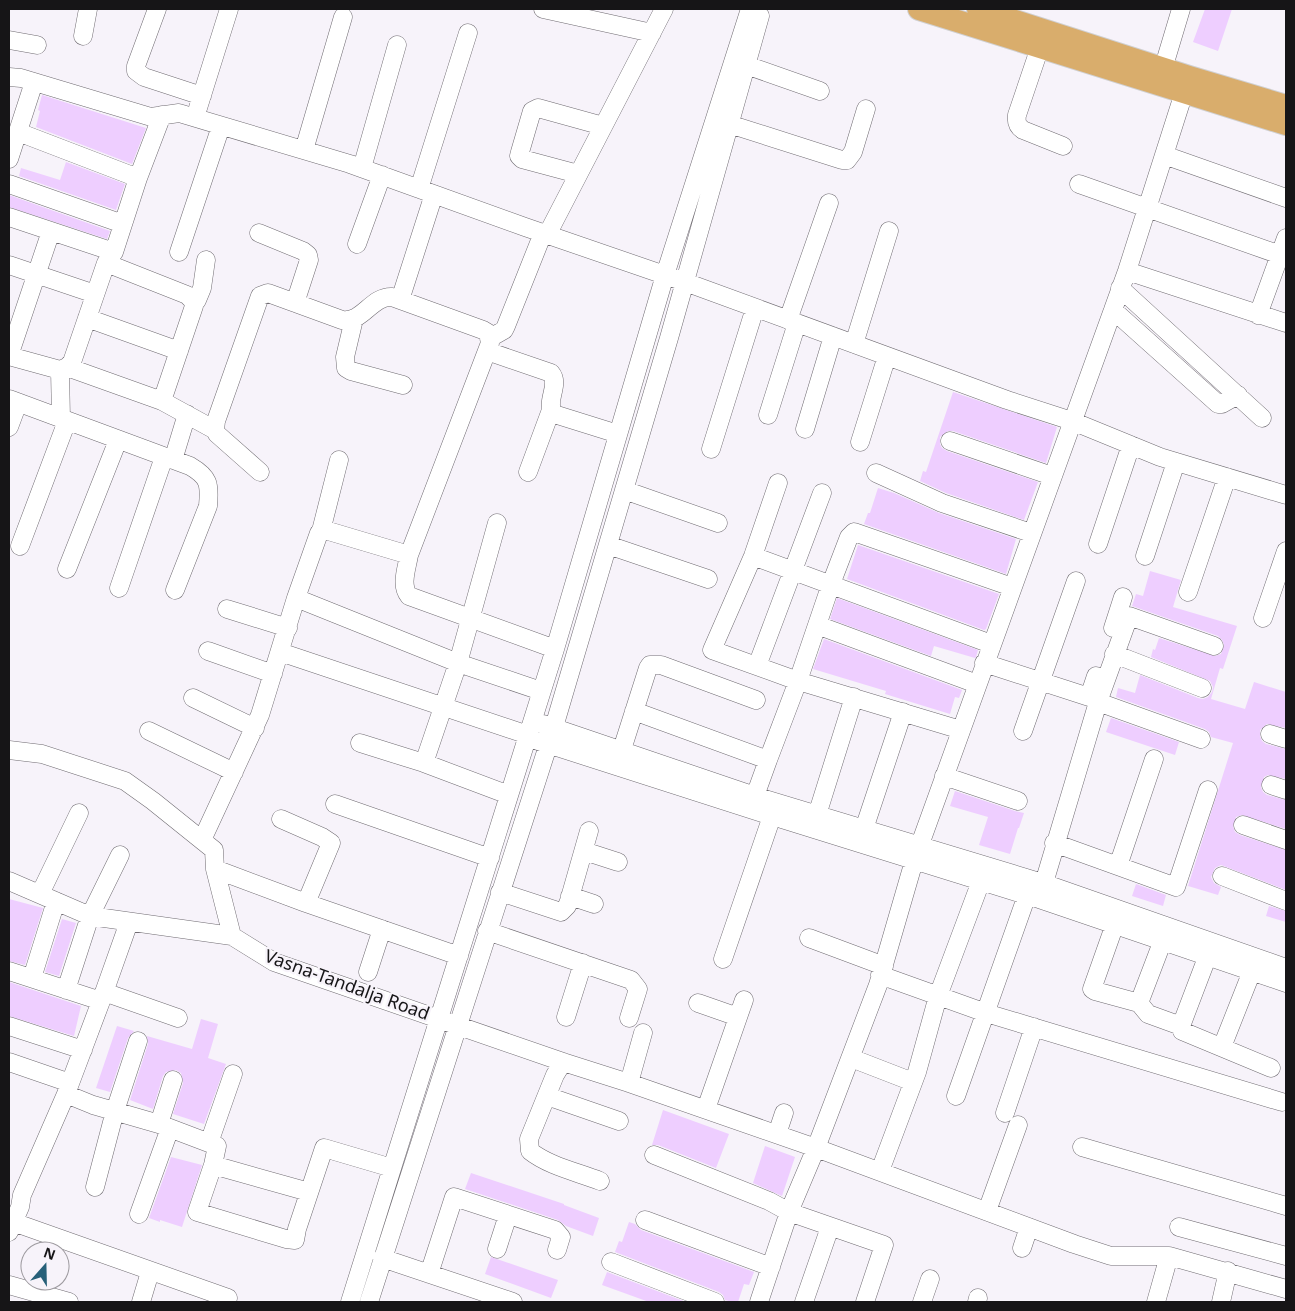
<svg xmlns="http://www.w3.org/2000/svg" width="1295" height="1311" viewBox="0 0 1295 1311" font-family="'Noto Sans',sans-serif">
  <rect width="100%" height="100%" fill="#f7f3fa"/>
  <path fill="#eeceff" d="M1205,9H1232L1218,51L1193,42Z
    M42,95L146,128L132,164L36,127L40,111L38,110Z
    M66,162L125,184L116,210L19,176L21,168L60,180Z
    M9,195L110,231L107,239L9,207Z
    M953,392L1057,427L1046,463L953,431H948L940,437V444L942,448L947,451L1038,482L1024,520L946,493L920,481L923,471L926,472Z
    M878,488L894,493L939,513L1016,539L1006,574L864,524L868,513H870Z
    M858,545L999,594L986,629L984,630L847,579Z
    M1150,571L1181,580L1173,607L1237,626L1223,669L1220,668L1211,699L1245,709L1254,682L1286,692V728L1267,724L1260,730V736L1262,741L1266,744L1286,749V779L1268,775L1264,777L1261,787L1263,792L1267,795L1286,800V829L1242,815L1236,817L1233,826L1235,832L1240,835L1286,850V890L1221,865L1215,868L1211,877L1214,883L1221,887L1218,895L1188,886L1233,743L1211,737L1209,732L1205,729L1116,697L1118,688L1135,693L1140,675L1198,698L1203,699L1208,697L1212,692L1213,687L1210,681L1151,657L1153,649L1155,650L1159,638L1215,656L1221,654L1224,645L1222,640L1218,636L1132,606L1136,594L1143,596Z
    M837,598L978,650L976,657L975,658L934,646L931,656L830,619Z
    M824,639L962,690L959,698L955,697L950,714L885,694L886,691L813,669Z
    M1111,718L1179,742L1175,755L1106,732Z
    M955,791L1015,811L1024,813L1019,828H1018L1010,854L979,845L988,817L950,806Z
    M1136,884L1166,895L1163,906L1132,896Z
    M9,899L43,908L25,965L9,961Z
    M1269,906L1286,911V922L1266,916Z
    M62,919L76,923L59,976L45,972Z
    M9,982L81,1006L74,1036L9,1016Z
    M201,1019L218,1024L208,1058L226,1064L204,1124L173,1114L183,1083L181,1073L176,1070L166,1072L163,1076L153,1109L130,1100L148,1044L147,1036L192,1049Z
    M117,1026L134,1031L128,1038L110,1092L96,1088Z
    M663,1110L729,1134L716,1168L658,1145H652Z
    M765,1146L795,1157L782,1196L753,1183Z
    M171,1157L202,1165L182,1227L160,1220V1222L149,1218Z
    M471,1173L564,1204V1205L599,1218L593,1236L566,1226L558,1220L465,1189Z
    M629,1222L635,1224L641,1230L754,1272L749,1285L744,1284L738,1302H732L725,1300L723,1295L719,1292L615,1252L619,1241L622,1242Z
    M491,1257L558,1280L551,1298L485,1274Z
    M607,1272L686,1302H649L602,1285Z"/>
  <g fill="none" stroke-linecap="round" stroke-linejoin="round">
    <defs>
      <path id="minor" d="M157,9L136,66V71L144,77L202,96
        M543,9L652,33
        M83,36L88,9
        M9,40L37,45
        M1040,47L1017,115C1016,122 1017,126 1023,130L1063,146
        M746,65L820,91
        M1163,69L1181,9
        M9,77L21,78L151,117L179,113L350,164L525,227L685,282L1007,400L1072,421L1160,457L1286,495
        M198,108L229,9
        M729,124L842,160H847L853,152L866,109
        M18,132L138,178
        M304,150L343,17
        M1164,155L1286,198
        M9,159L34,82
        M362,168L397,45
        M578,174L522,159L519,156L520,152L532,111L538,108L603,126
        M9,184L123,224
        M1079,184L1286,257
        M419,189L468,33
        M9,217L114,252
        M259,233L303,251L308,255L309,260L295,303
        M547,235L664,9
        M357,244L382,175
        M179,252L221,126
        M106,263L187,295L193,301L194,306L162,401
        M9,265L95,294
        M1127,271L1286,323
        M1120,288L1262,418
        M400,300L434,194
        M193,301L197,300L202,288L206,260
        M1113,310L1218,404H1222L1238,395
        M1258,315L1286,238
        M87,318L179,351
        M354,319L345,357L346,368L351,371L403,385
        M788,320L829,203
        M490,338L504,330L506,326L543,233
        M854,344L889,231
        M487,351L551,373C561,385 544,402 554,414L618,434
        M9,356L60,370L67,367L72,362L106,263L114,252L138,178L162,115
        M9,356L51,231
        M67,367L162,401L215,430
        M60,370L61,419
        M9,399L190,466C209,477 210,484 208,506L175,590
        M768,415L797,323
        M9,427L18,403
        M805,429L833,336
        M950,441L1052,476
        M860,442L887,356
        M711,449L755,308
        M173,460L187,414
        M260,472L217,434L215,430L216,421L260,296L268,293L342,320C363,323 371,296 392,297L483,330L488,333L490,343L409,555C407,568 400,585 409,596L555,649
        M528,472L551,410
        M876,473L942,503L1031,533
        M778,483L753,556L712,650L798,681L831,584L849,537L854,532L1012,587
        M624,490L718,523
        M321,531L339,460
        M1098,544L1131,445
        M608,545L708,579
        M20,546L67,421
        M753,556L991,644
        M1145,556L1176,462
        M67,569L118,440
        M119,588L164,457
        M1188,592L1227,477
        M296,598L458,663L541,691
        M227,609L288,628
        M1263,618L1286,551
        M817,625L977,684
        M1113,628L1123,597
        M208,651L273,674
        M280,652L528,735
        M1114,654L1202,688
        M984,663L1089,697L1096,676
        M757,666L822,493
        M193,698L255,728
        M1098,702L1201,739
        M634,711L768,760L798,681L961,730
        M543,724L755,796L1043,883L1286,968
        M149,731L234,772
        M1023,731L1076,581
        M1270,734L1286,739
        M538,741L772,816L1039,899L1286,983
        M360,743L424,763L509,795
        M9,750L42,754L125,781L153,801L214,850L215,869L232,936L274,962L563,1062L629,1083L816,1148L1074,1244L1111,1256H1169L1286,1289
        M618,762L648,668L650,665H661L756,700
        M424,763L458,663L497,523
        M944,776L1018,801
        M1271,785L1286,790
        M755,796L768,760
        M335,804L490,858
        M817,815L854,697
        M281,819L322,837L331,843L306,903
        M1243,825L1286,840
        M864,829L903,712
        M202,840L260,715L296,598L319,533L325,530L409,555
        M1054,843L1176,887L1208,790
        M584,851L618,862
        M1118,866L1154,759
        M215,869L306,903L459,956
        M1222,876L1286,901
        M9,881L90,916L232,936
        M500,892L561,912L567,906L569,901L589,831
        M1041,893L1098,702L1129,616L1214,646
        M40,894L79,813
        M570,896L594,904
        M1115,924L1092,989L1095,991L1139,1003L1148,1014L1181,1026L1208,955
        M487,931L631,980L638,989L629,1018
        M809,938L884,966
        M723,959L772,816
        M9,971L101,1001
        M368,972L382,929
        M880,975L986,1013L1282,1102
        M32,978L56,901
        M66,990L90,916L120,855
        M104,992L178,1018
        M698,1003L738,1017
        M1139,1003L1163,940
        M566,1017L583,963
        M9,1026L83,1050
        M1181,1026L1182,1031L1271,1068
        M1222,1047L1252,971
        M851,1058L913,1082
        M9,1062L70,1083
        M563,1062L555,1075L529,1139L530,1151C549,1166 577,1172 600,1181
        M629,1083L643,1033
        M66,1094L93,1105L159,1124L217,1146L213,1165L197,1212L286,1239L295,1240L297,1229L324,1148L392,1168
        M547,1096L619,1121
        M956,1096L1027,895
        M706,1109L744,1000
        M1005,1113L1034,1027
        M159,1124L173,1080
        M777,1134L784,1113
        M209,1143L233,1074
        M1082,1147L1286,1206
        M654,1155L769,1201L789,1212L884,1245L865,1302
        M213,1165L309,1192
        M880,1171L917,1072L938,996L981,881
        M95,1187L115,1111L138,1041
        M987,1211L1018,1125
        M139,1214L170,1128
        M645,1220L771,1267
        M13,1222L228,1298
        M1179,1227L1286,1256
        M9,1232L20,1207L22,1195L66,1094L101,1001L129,922
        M1022,1248L1029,1227
        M497,1249L508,1215
        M382,1258L513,1302
        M611,1262L715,1302
        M429,1274L454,1197L555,1230L561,1237L557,1250
        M9,1285L69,1302
        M141,1302L150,1272
        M350,1302L555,649L665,275L750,9
        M369,1302L554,727L669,338L760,16
        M759,1302L789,1212L816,1148L878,985L914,861L1127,271L1188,80
        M804,1302L830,1227
        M922,1302L930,1279
        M977,1302L978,1298
        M1156,1302L1169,1256
        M1221,1302L1228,1271"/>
      <path id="major" d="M919,9L1286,124
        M978,9L1189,77L1286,106"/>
    </defs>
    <use href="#minor" stroke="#706c72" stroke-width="19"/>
    <use href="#major" stroke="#d0d0d1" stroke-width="24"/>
    <use href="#minor" stroke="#fff" stroke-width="18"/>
    <use href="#major" stroke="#d9ad6c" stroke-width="22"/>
  </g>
  <g text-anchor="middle" stroke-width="4.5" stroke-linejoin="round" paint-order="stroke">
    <g font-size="18" fill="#161517" stroke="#f7f3fa">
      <text transform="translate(347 985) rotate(20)" y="6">Vasna-Tandalja Road</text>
    </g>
  </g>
  <rect width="1295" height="1311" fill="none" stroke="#161517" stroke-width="20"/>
  <g transform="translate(45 1266) rotate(20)"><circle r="24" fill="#f7f3fa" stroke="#9d9a9f"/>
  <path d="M0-4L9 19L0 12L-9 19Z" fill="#276079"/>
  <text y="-8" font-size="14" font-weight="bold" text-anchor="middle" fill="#161517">N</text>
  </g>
</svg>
